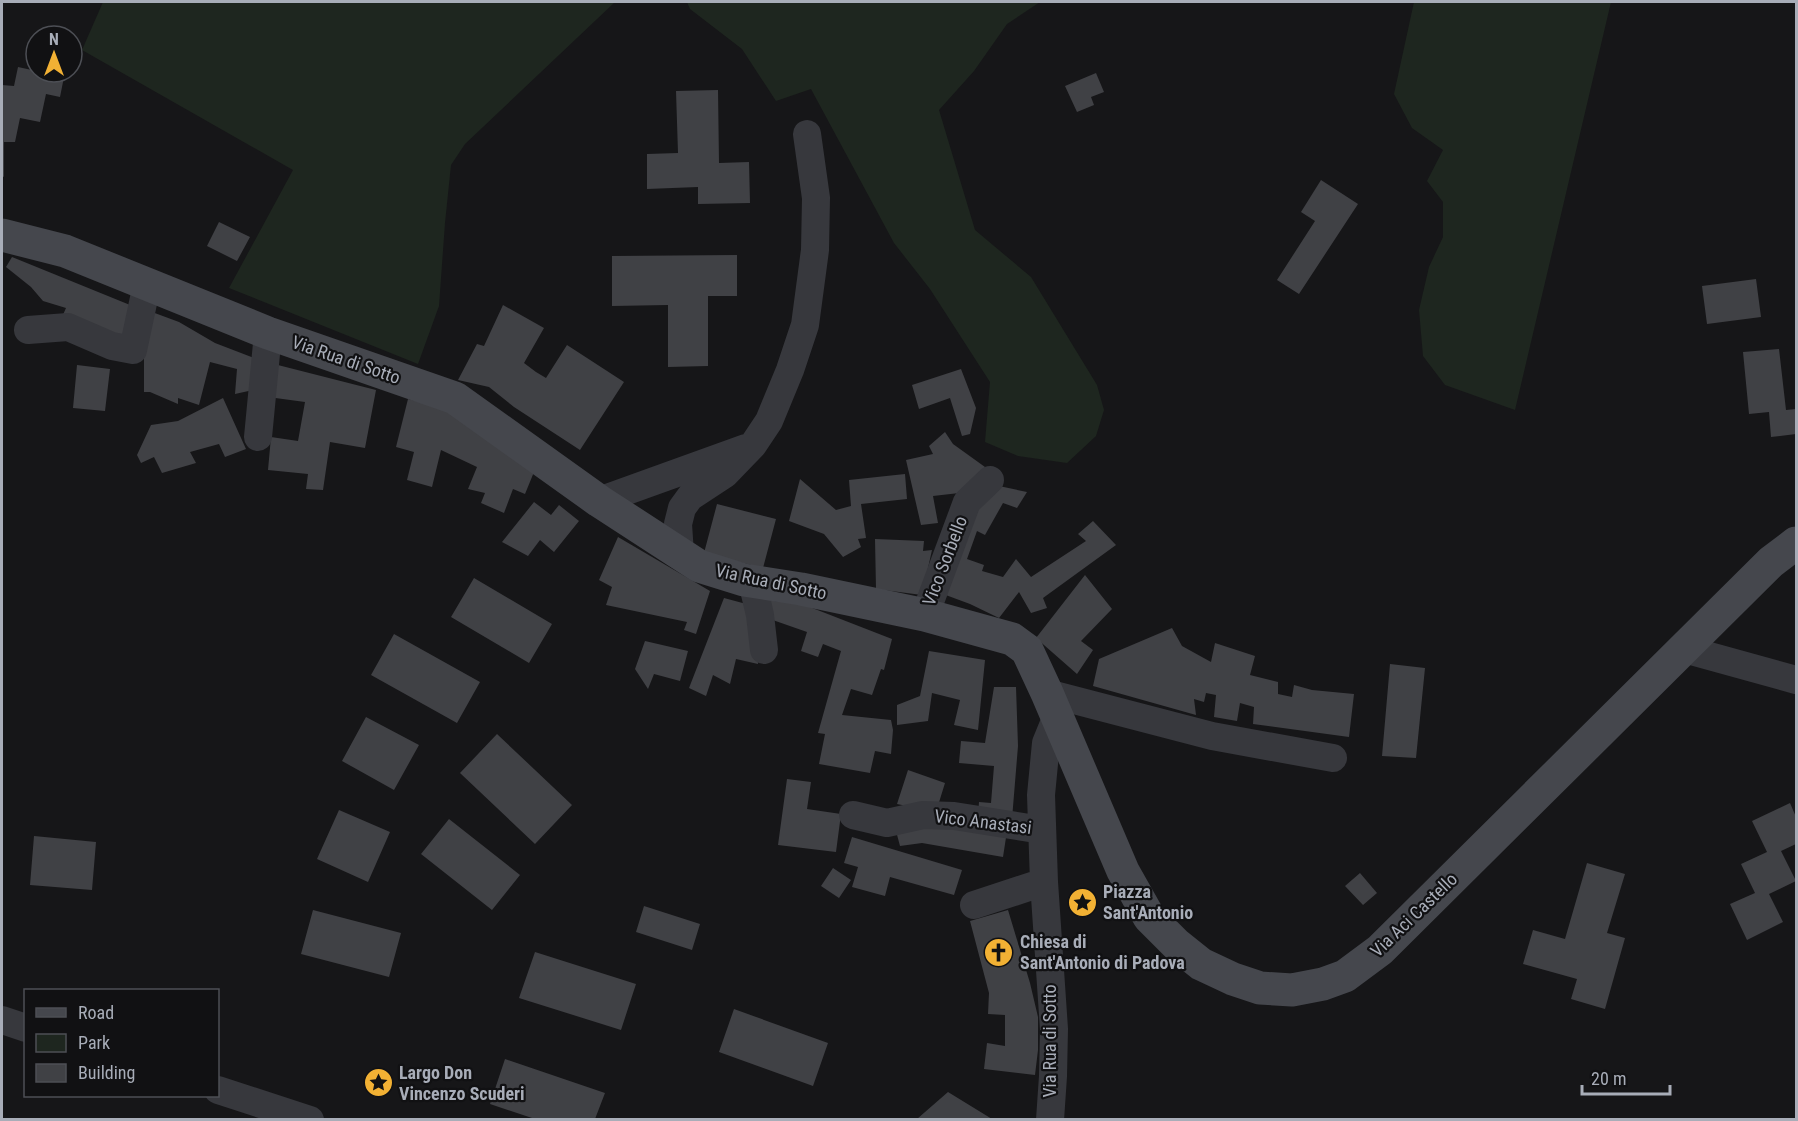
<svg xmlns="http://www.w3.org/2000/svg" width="1798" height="1121" viewBox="0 0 1798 1121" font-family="'Roboto Condensed',sans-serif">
  <rect width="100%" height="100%" fill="#161618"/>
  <path fill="#1e261f" d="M103,2H615L465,144L451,165L445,223L439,306L418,364L229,288L293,170L82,50Z
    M687,2H1040L1007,24L974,71L939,110L975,230L1031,277L1097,385L1104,410L1096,436L1067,463L1018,456L985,442L990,382L930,289L894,243L811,89L776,101L742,49L690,9Z
    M1414,2H1611L1515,410L1445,385L1423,356L1419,310L1429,267L1443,237V202L1427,181L1443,150L1412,128L1394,94Z"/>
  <path fill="#404145" d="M18,67L64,77L60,97L46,94L40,122L20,118L15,142H4V177L2,176V85L14,86Z
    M1096,73L1104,92L1091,97L1094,105L1077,112L1065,86Z
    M718,90L719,163L749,162L750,203L698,204V187L647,189V154L678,153L676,91Z
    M1321,180L1358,204L1299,294L1277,280L1315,221L1301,212Z
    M219,222L250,237L237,261L207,246Z
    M737,255V296H708V366L668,367V305L612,306V256Z
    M12,257L135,307L126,344L62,317L66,308L43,301L31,287L6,267Z
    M1756,279L1761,317L1707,324L1702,286Z
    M503,305L544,328L524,363L536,372L546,378L567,345L624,382L580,450L514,407L489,387L458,380L477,344L484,346Z
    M152,312L179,322L215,343L259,360L253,390L235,394L237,369L210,362L199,405L178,398V404L150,392H144V356Z
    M1779,349L1786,410L1796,409V434L1771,437L1769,412L1749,414L1743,352Z
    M270,363L376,390L365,448L330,442L323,490L306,489L308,474L268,470L271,437L298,441L305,402L268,397Z
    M77,365L110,369L105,411L73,408Z
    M961,369L976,408L970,434L962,436L950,398L919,409L912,385Z
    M223,398L246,449L225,457L219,444L190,452L196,463L162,473L154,457L141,463L137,455L151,425L178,421Z
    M408,399L451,410L534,472L525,494L513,489L504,513L481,503L485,493L468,489L477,467L441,450L432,487L407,480L414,452L396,447Z
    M945,432L953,444L985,467L968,492L933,496L938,523L921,525L906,460L933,454L929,446Z
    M905,474L907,499L861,504L866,538L858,539L861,547L843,557L824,534L789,521L800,479L836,510L851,506L849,480Z
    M999,486L1027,492L1017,508L1003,503L985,535L977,531L967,559L984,565L982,571L1003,577L1016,559L1031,577L1086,541L1078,534L1093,521L1116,545L1043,598L1047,608L1031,613L1019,592L999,618L970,604L943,594L977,504Z
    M534,502L551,515L559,505L579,521L554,552L540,540L528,556L502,542Z
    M717,504L776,519L763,568L704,553Z
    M618,537L710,591L696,634L684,630L687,622L606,605L612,587L599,580Z
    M875,539L924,541L923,551L932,550L922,595L876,589Z
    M1085,575L1112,609L1081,641L1093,650L1077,674L1036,638Z
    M474,578L552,624L529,663L451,617Z
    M724,598L750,605L756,624L758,664L736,659L730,684L713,675L706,696L689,688Z
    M765,600L802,604L892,639L884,670L881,669L872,695L851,689L842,715L891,720L893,730L891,754L875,751L870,773L819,764L825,734L818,733L841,651L823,644L818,657L801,651L807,632L767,618Z
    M1172,628L1182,646L1211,662L1215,643L1255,656L1250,675L1278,682V694L1292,697L1294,685L1312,690L1354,694L1349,737L1253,724L1254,707L1240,703L1237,721L1214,717L1216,695L1206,693L1204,702L1194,699L1196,715L1093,686L1099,659Z
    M394,634L480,682L457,723L371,675Z
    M645,641L688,651L680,681L654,674L648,689L635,669Z
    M929,651L985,660L978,730L954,725L960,700L932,693L928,721L897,725V705L920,696Z
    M1390,664L1425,668L1416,758L1382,756Z
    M994,687H1016L1018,746L1012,819L978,815L979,802L991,803L994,766L959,763L961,741L985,743Z
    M366,717L419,745L394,790L342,761Z
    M497,734L572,805L535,844L460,773Z
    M908,770L945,783L936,812L897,804Z
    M787,779L811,782L807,809L841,814L836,852L778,845Z
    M1790,803L1796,817V844L1781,851L1796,881L1769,894L1783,922L1747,940L1730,904L1755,893L1741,864L1767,852L1752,821Z
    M339,810L390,832L368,882L317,859Z
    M449,819L520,875L492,910L421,854Z
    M925,819L1007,831L1003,857L922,843L900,846L896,831Z
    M34,836L96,842L92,890L30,885Z
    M852,837L962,870L954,895L890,877L885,896L852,887L858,867L844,863Z
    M1587,863L1625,874L1607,933L1625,938L1605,1009L1571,999L1577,979L1523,964L1533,930L1565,939Z
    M833,868L851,880L839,898L821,886Z
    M1360,873L1377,893L1363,905L1345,886Z
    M644,906L700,924L692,950L636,932Z
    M313,910L401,933L389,977L301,954Z
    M1008,910L1030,983L1038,1017V1050L1035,1075L984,1069L987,1043L1005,1046V1015L988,1014L989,993L970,921Z
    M535,952L636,984L621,1030L519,998Z
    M734,1009L828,1043L813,1086L719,1052Z
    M505,1059L605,1093L595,1119H535L490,1104Z
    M948,1092L992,1119H917Z"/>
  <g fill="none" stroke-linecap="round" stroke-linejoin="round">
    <path stroke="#37383d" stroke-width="28" d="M28,330L68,327L112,346L133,350L147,284
      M258,437L268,333
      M599,501L746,448
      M680,554L678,524L682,508L690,497L725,474L753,445L769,421L790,370L805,325L815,250L816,198L807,134
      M752,581L760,615L764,650
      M925,615L967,502L990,480
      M1684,649L1796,680
      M1047,693L1212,736L1333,758
      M853,815L887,823L923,815L954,816L1042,830
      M974,905L1044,882
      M2,1020L26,1028
      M218,1090L310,1120
      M1050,1120L1053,1076L1054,1029L1044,882L1041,795L1046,743L1057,716"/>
    <path stroke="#45474d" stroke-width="33" d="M2,235L65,251L268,333L455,398L599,501L699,566L744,580L801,589L925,615L1012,639L1027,650L1047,693L1123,871L1149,917L1176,944L1201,964L1233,979L1260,988L1292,990L1323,984L1345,976L1380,950L1771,562L1796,543"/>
  </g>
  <defs>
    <symbol id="sight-disc" viewBox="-11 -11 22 22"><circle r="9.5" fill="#f2b134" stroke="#111113"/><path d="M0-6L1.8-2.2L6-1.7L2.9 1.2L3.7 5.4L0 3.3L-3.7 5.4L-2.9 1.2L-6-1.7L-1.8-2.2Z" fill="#111"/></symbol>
    <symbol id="church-disc" viewBox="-11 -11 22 22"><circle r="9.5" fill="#f2b134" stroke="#111113"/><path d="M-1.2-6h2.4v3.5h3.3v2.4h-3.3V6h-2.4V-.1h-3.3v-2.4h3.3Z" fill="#111"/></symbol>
  </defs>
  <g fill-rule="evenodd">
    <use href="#sight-disc" x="1066" y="886" width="33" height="33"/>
    <use href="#church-disc" x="982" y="936" width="33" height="33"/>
    <use href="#sight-disc" x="362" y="1066" width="33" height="33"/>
  </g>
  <g text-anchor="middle" stroke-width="4.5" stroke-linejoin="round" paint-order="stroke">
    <g font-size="18" fill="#a8adb8" stroke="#111113">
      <text transform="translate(346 360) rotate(19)" y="6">Via Rua di Sotto</text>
      <text transform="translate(945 561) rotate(-69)" y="6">Vico Sorbello</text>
      <text transform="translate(771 582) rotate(12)" y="6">Via Rua di Sotto</text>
      <text transform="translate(983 822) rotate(7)" y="6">Vico Anastasi</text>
      <text transform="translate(1414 915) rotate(-44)" y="6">Via Aci Castello</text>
      <text transform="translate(1050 1041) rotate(-90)" y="6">Via Rua di Sotto</text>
    </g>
    <g font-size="18" font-weight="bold" fill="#a8adb8" stroke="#111113" text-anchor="start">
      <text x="1103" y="898">Piazza<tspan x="1103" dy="21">Sant'Antonio</tspan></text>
      <text x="1020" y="948">Chiesa di<tspan x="1020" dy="21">Sant'Antonio di Padova</tspan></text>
      <text x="399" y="1079">Largo Don<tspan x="399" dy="21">Vincenzo Scuderi</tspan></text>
    </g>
  </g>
  <rect width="1798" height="1121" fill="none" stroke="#a8adb8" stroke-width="6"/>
  <rect x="24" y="989" width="195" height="108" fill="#111113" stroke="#4d4f55" stroke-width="1.5"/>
  <rect x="36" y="1008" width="30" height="9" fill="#45474d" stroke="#4d4f55" stroke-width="1.5"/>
  <text x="78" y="1019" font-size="18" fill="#a8adb8">Road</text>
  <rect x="36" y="1034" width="30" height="18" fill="#1e261f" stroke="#4d4f55" stroke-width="1.5"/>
  <text x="78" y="1049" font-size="18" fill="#a8adb8">Park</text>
  <rect x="36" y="1064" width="30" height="18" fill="#404145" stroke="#4d4f55" stroke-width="1.5"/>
  <text x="78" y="1079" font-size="18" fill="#a8adb8">Building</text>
  <g transform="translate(54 54)"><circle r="28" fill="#111113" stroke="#4d4f55" stroke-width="1.5"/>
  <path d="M0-4.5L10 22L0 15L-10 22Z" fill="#f2b134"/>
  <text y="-9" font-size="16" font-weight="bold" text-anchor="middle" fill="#a8adb8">N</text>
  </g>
  <path d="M1582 1085v9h88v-9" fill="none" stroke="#a8adb8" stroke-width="3"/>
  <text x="1591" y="1085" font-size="18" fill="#a8adb8" stroke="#111113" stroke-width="4.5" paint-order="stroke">20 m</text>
</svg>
